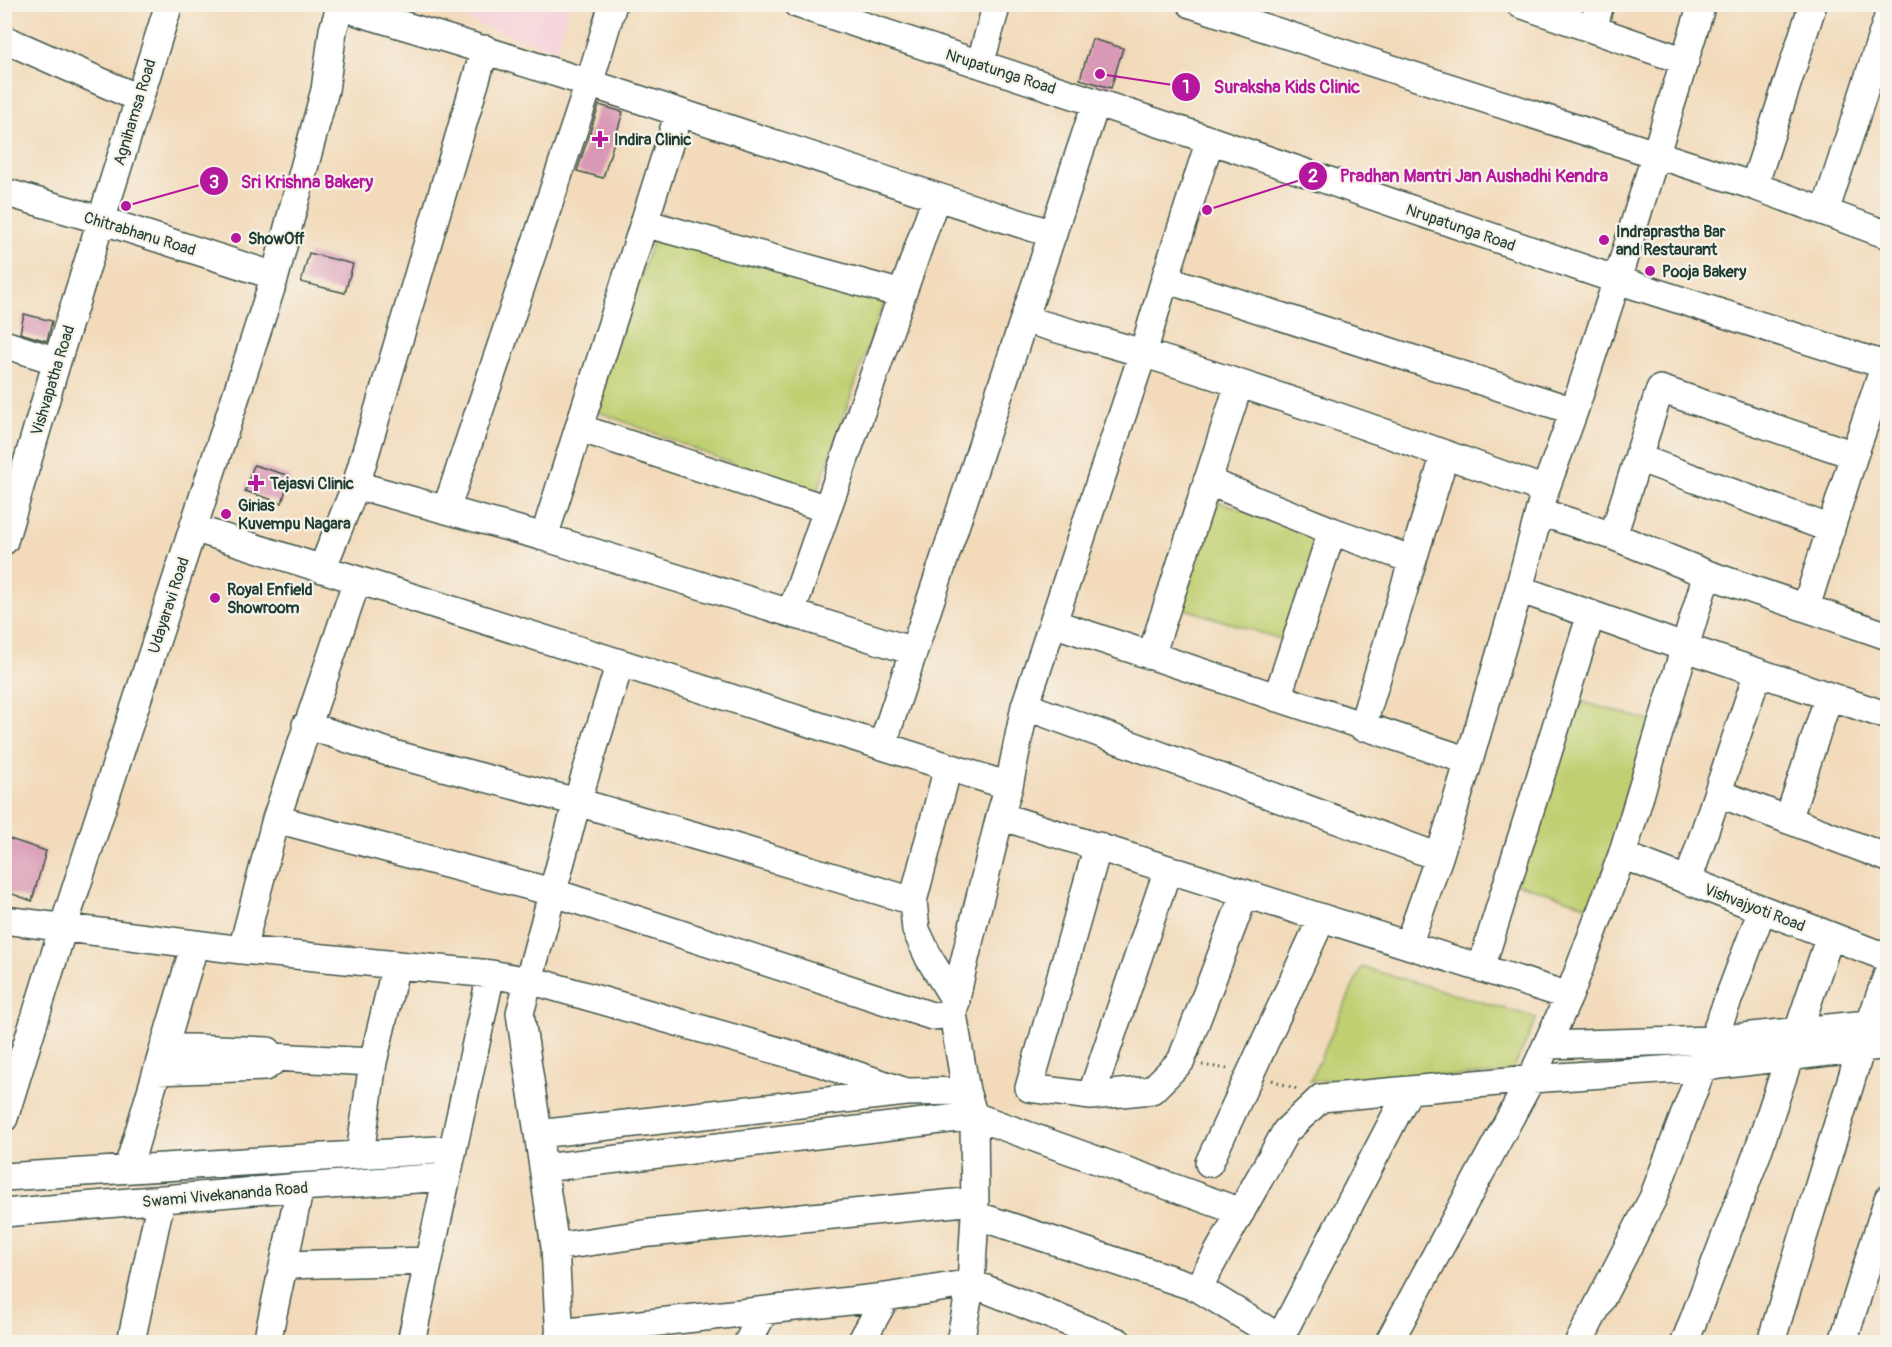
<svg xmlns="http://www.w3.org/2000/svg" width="1892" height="1347" viewBox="0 0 1892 1347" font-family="Pangolin,sans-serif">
  <rect width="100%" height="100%" fill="#f7f3e8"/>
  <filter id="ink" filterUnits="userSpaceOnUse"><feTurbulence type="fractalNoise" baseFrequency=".0167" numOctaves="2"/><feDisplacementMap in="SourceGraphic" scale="12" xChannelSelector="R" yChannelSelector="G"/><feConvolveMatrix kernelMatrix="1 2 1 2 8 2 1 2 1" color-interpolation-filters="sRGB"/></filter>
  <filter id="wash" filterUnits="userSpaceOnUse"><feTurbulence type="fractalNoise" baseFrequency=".008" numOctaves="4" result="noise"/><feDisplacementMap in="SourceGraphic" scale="24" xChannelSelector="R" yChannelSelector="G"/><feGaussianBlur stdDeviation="1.35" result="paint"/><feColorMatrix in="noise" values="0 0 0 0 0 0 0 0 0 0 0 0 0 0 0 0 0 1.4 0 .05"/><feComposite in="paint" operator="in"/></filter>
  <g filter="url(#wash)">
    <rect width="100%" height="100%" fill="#f2daba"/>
    <path fill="#f6cfd8" d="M421,5L569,4V5L557,51Z"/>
    <path fill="#c0cf71" stroke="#708652" stroke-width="1.5" d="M662,214L888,290L816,496L594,410Z
      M1218,502L1322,531L1287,641L1182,608Z
      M1572,699L1651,721L1592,907L1516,883Z
      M1362,967L1537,1018L1511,1074L1310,1081Z"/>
    <g id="blocks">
      <path fill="#d999b6" d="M1092,39L1123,48L1111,88L1080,79Z
        M599,105L623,112L603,178L577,171Z
        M309,253L353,264L345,293L301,282Z
        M24,314L52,321L47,341L20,333Z
        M254,465L290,476L282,503L245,491Z
        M4,837L46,851L32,901L4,891Z"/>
    </g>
  </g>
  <g filter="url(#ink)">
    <use href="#blocks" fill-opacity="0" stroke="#3f5548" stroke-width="1.5"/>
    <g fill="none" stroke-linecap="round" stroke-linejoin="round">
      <defs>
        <path id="minor" d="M797,4L1210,140L1617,280L1888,366
          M1191,4L1754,186L1888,235
          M1520,4L1685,61
          M358,12C591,80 821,161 1053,234
          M1593,29L1600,4
          M4,39L138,98
          M980,64L997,4
          M1754,186L1813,4
          M4,192L101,220L275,276
          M1825,212L1888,17
          M644,223L902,294
          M1165,279L1574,411
          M1024,319C1063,331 1103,341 1142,353C1278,394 1412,442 1545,490
          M4,344L57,361
          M579,428L827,509
          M1638,458L1831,529
          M1207,481L1332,531L1413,560
          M356,485L544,537L913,651
          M446,510L589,84L613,4
          M1540,512L1613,536L1707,574L1888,636
          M193,528L1009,786L1000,816L1569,996
          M1613,536L1660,389L1854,455
          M544,537L679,113
          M4,541L57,361L169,4
          M322,569L356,485L485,49
          M1519,589L1686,648L1888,716
          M1806,607L1854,455L1885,365
          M791,613L936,197
          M1053,623L1469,761
          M1151,656L1239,384
          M1277,698L1332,531
          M1025,706L1439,857
          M306,725L397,755L577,802L724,844L913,901
          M1362,727L1445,454
          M882,746L1096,103
          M948,767L913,901L916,930L929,958L956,1002
          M1009,786L1025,706L1143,353L1165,279L1210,140
          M1718,793L1888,858
          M276,819L552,892L932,1016L953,1014
          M1788,820L1829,696
          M1098,846L1029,1088L1091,1096L1152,1090L1181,1061L1245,893
          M1622,855L1888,958
          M1688,881L1758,672
          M4,920L242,950L491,974L544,984L821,1063L906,1092
          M1408,945L1439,857L1469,761L1519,589L1545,490L1574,411L1617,280L1702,4
          M242,950L276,819L357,580
          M1481,968L1591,614
          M1547,1045L1713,1040L1886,1022
          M164,1047L268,1051
          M273,1057L373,1062
          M157,1071L265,1067L271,1063L273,1057
          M1091,1096L1168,869
          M4,1118L63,928L275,276L325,90L333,30L341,4
          M538,1134L906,1092L966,1091
          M360,1154L373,1062L396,965
          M1209,1163L1322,918
          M128,1168L195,944
          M543,1168L974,1116L1241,1212
          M4,1177L453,1149
          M4,1213L300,1187L446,1177
          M975,1215L1198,1288L1280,1338
          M555,1247L650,1233L975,1201
          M284,1265L428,1261
          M1198,1288L1286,1131L1321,1098L1531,1079L1703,1067L1888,1045
          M559,1333L886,1297L971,1283L1118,1342
          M131,1342L161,1199
          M267,1342L300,1187
          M411,1342L491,974
          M560,1342L555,1247L520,1013L577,802L620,663
          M748,1342L764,1311
          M861,1342L886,1297
          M960,1342L971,1283L975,1215L974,1116L966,1091L953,1014L961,975L1000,816
          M1273,1342L1280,1338L1409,1090
          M1389,1342L1531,1079L1569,996L1622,855L1707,574
          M1579,1342L1653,1198L1762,910
          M1685,1342L1757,1154L1830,936
          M1771,1342L1861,1048L1888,973
          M1843,1342L1888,1199"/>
      </defs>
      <use href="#minor" stroke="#3f5548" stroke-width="30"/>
      <path stroke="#3f5548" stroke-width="3" stroke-dasharray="1.5 4.5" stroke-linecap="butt" d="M1202,1065L1228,1069
        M1272,1080L1297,1089"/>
      <use href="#minor" stroke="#fff" stroke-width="27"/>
    </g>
  </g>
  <g fill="#b5179e" stroke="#f7f3e8" stroke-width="2">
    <path d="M597 130h6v6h6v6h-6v6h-6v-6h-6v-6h6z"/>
    <circle cx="236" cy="238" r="6"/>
    <circle cx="1604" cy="240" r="6"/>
    <circle cx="1650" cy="271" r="6"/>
    <path d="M253 474h6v6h6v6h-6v6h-6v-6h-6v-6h6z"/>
    <circle cx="226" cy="514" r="6"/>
    <circle cx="215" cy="598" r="6"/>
  </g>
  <g text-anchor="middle" stroke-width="4.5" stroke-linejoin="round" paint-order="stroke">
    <g font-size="16" fill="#1f3d34" stroke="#f7f3e8">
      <text transform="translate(1001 71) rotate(18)" y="6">Nrupatunga Road</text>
      <text transform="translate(134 112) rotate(-73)" y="6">Agnihamsa Road</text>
      <text transform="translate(1461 227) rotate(19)" y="6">Nrupatunga Road</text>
      <text transform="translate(140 233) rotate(17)" y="6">Chitrabhanu Road</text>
      <text transform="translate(52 380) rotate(-73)" y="6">Vishvapatha Road</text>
      <text transform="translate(168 605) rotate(-72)" y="6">Udayaravi Road</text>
      <text transform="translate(1755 907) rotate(21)" y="6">Vishvajyoti Road</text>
      <text transform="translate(225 1194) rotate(-5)" y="6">Swami Vivekananda Road</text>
    </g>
    <g font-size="16" font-weight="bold" fill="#1f3d34" stroke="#f7f3e8" text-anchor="start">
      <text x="614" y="145">Indira Clinic</text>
      <text x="1616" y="237">Indraprastha Bar<tspan x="1616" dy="18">and Restaurant</tspan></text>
      <text x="248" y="244">ShowOff</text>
      <text x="1662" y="277">Pooja Bakery</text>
      <text x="270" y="489">Tejasvi Clinic</text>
      <text x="238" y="511">Girias<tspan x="238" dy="18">Kuvempu Nagara</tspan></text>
      <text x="227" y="595">Royal Enfield<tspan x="227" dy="18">Showroom</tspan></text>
    </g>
  </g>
  <path fill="none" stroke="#b5179e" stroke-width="2" d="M1100 74L1186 87M1207 210L1313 176M126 206L214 181"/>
  <g fill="#b5179e" stroke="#f7f3e8" stroke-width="2">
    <circle cx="1100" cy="74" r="6"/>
    <circle cx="1207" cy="210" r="6"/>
    <circle cx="126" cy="206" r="6"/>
    <circle cx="1186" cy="87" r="15"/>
    <circle cx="1313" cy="176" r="15"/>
    <circle cx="214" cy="181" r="15"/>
  </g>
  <g font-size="18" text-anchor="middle" font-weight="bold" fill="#fff">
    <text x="1186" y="93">1</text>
    <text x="1313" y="182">2</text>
    <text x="214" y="188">3</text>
  </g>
  <g font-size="18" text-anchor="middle" font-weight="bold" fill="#b5179e" stroke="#f7f3e8" stroke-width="4.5" stroke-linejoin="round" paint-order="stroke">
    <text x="1287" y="93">Suraksha Kids Clinic</text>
    <text x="1474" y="182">Pradhan Mantri Jan Aushadhi Kendra</text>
    <text x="307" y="188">Sri Krishna Bakery</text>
  </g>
  <rect width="1892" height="1347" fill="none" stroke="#f7f3e8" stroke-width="24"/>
</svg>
